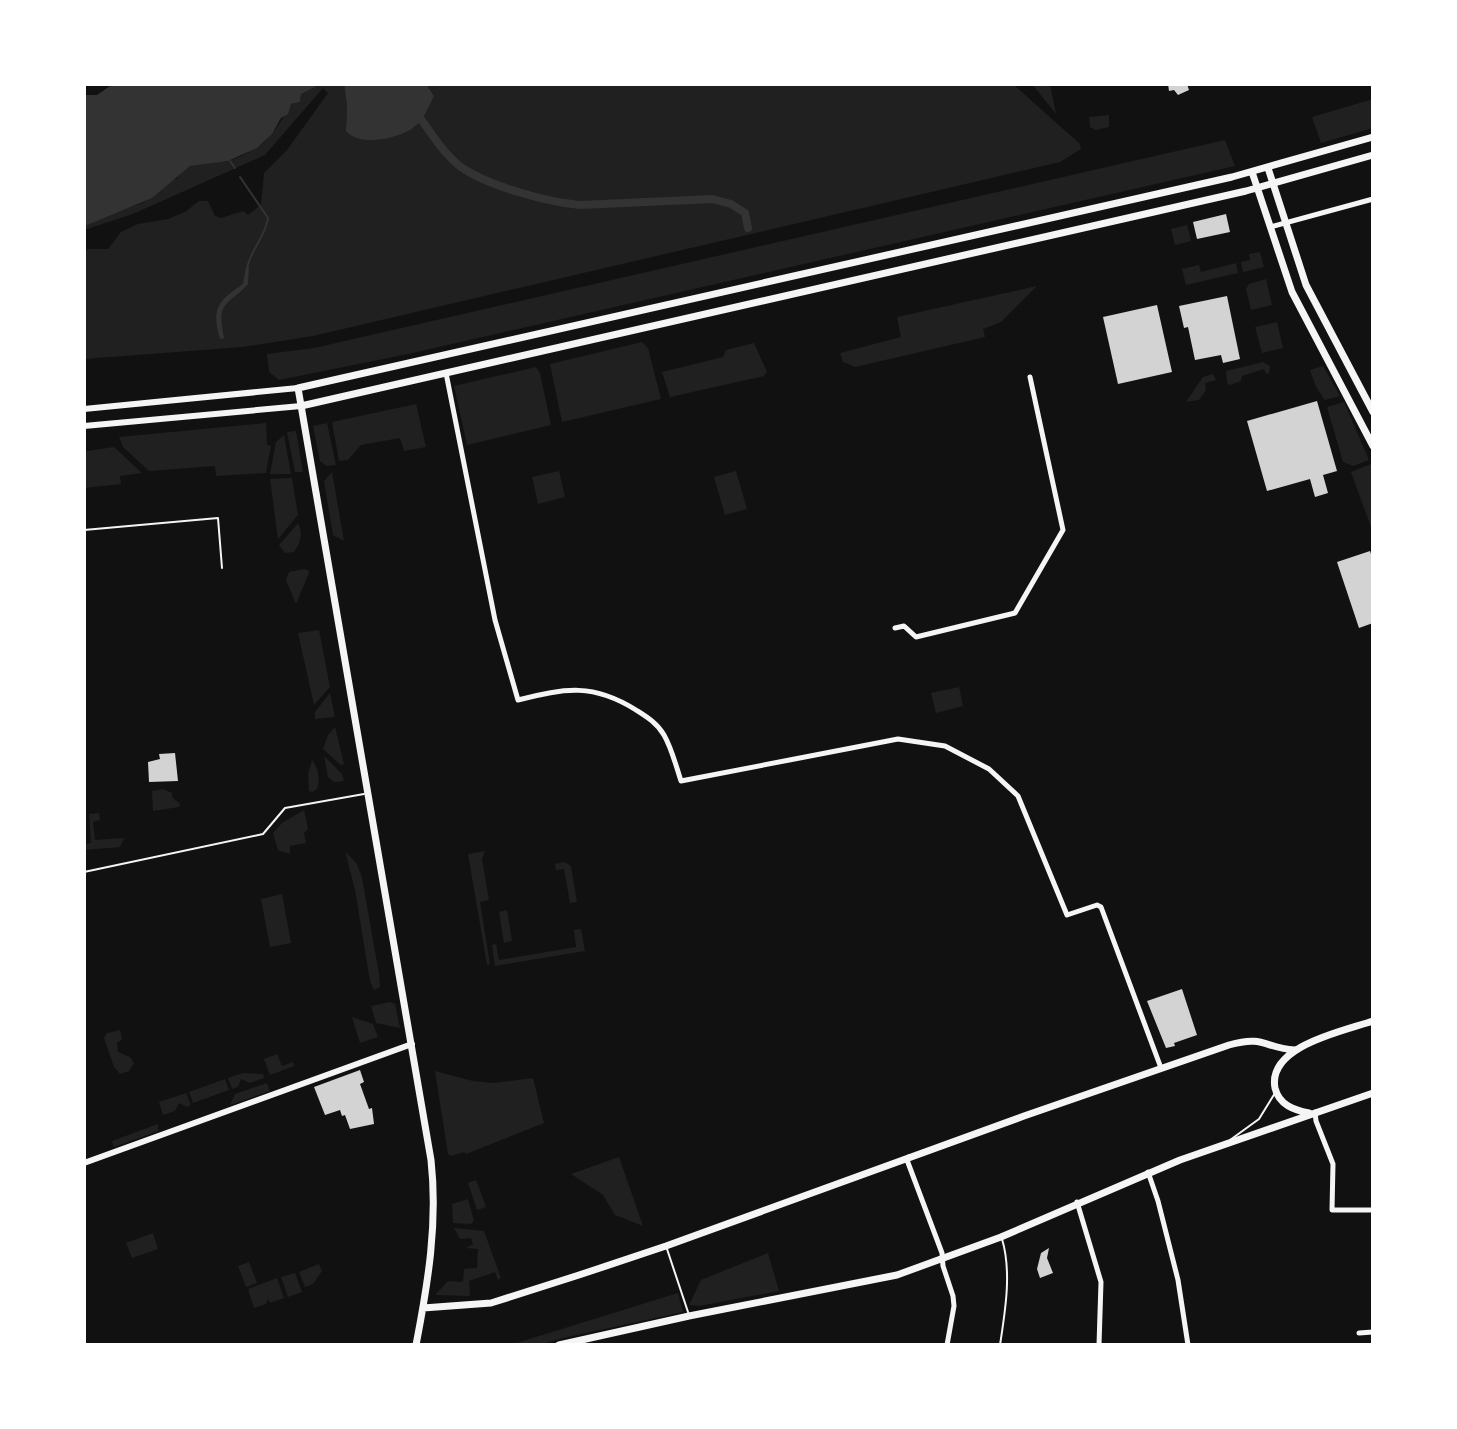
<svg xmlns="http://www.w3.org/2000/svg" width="1457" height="1429" viewBox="0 0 1457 1429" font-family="Overpass,sans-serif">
  <rect width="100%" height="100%" fill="#111"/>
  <path fill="#202020" d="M317,84H344L347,106L346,126L414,128L427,112L434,96L426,84H1013L1080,144L1081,149L1060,162L313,336L242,347L84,359V257L87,249H108L121,232L138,224L168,219L185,212L199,201H208L215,216L221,218L243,211L248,215L261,205L264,173L287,150L328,93L323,88L265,155L133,214L84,230V223L142,203L160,191L165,184L177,178C186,159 211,164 228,161C235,160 249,152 256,148C272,138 282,120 291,104L300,102L301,94L315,87Z
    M1032,84H1050L1056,114Z
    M1373,99V128L1321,143L1312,117Z
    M1109,115V127L1096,130L1090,127L1089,117Z
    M1225,140L1235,166L408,354L279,380L269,372L267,354L314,348Z
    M1187,225L1191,241L1175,245L1171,229Z
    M1260,252L1264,267L1243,272L1241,262L1250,260L1249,254Z
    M1236,263L1238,273L1186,285L1182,269L1199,265L1201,272Z
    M1266,279L1272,305L1251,310L1246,289L1249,284Z
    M1037,286L1001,322L983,329L985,337L855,367L843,362L840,353L901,337L897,317Z
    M1277,322L1283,348L1262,353L1255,327Z
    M642,342L648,348L661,399L562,422L550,364Z
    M754,343L767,372L764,376L670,397L662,372L723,357L726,350Z
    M1263,362L1270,366L1269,373L1266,374L1264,369L1242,376L1241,381L1230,385L1227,383L1226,371Z
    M1323,366L1340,396L1325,400L1316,387L1310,370Z
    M536,367L540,373L551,425L467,445L454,386Z
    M1213,374L1216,380L1205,383L1206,390L1199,400L1186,402L1203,377Z
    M1344,402L1369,460L1353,466L1343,462L1327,407Z
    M416,404L426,447L404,451L400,438L361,445L348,460L339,461L332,422Z
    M266,423L267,445L271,446L266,473L216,476L215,466L149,471L123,447L119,437Z
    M327,423L336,465L326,466L320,461L313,426Z
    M296,431L303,472H295L287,432Z
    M284,435L291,474H270L276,442Z
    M114,447L142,473L120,476L121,484L84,488V455L87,451Z
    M1371,464L1373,468L1372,530L1351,472Z
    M559,471L565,497L538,504L532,477Z
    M736,471L747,509L725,515L714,477Z
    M332,472L344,541L333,535L324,481Z
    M292,478L298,515L278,539L270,479Z
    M298,523C303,534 301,542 294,552L285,553L279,545Z
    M303,569L308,570L309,573L296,604L286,580L289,572Z
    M319,630L330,687L314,705L298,633Z
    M959,687L963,706L936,713L931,693Z
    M330,693L335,717L315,719V712Z
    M335,727L344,764L341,765L323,749L328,735Z
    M324,756L342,774L344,781L334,782L328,777Z
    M312,760C319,769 320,779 317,789L312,792L309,791L308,774Z
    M163,789L172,793V797L180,804L179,807L153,811L152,791Z
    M304,810L308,829L304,833L306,843L290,846V854L278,850L273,833L282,823Z
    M99,813L100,820L93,822L95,840L124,838L120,847L84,850V844L91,843L89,814Z
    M345,851L357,864L362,878L379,974L380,987L374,990L370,981L355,890Z
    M485,851L482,859L489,900L480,902L490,964L487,965L468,854Z
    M565,862L571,866L577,902L570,903L564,869L556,870L555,864Z
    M282,894L291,943L270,947L261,899Z
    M507,910L512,941L504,943L499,912Z
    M581,929L585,951L495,966L492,945L496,944L499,960L576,947L574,930Z
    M390,1002L395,1004L400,1028L376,1023L371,1006Z
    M352,1017L373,1024L378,1037L360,1043Z
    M120,1030L122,1039L117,1043L118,1052L130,1057L134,1063L129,1071L120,1074L114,1067L104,1038L107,1033Z
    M277,1054L282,1066L293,1062L294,1066L270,1075L264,1059Z
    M435,1071L473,1081L493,1083L533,1078L544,1123L466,1154L464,1152L451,1156L448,1154Z
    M243,1073L263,1074L264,1078L250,1083L241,1079L238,1087L232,1089L228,1078Z
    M225,1079L229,1090L193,1103L189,1092Z
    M267,1083L270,1091L230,1105L235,1094Z
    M186,1093L191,1105L187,1107L179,1103L175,1111L163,1115L159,1102Z
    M158,1124V1131L114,1147L112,1141Z
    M619,1157L643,1226L615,1215L603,1195L571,1174Z
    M476,1180L486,1207L477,1210L468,1183Z
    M468,1199L474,1221L471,1224L453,1223L452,1204Z
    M454,1228L484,1231L501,1278L498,1280L495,1272L469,1281L470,1296L435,1295L448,1281L463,1282L464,1269L477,1268L478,1249L466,1248L473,1244L471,1238L460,1239Z
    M153,1233L158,1249L132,1258L126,1243Z
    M768,1253L779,1291L699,1306L689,1305L701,1280Z
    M249,1262L257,1283L246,1287L238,1266Z
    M319,1264L322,1271L313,1284L305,1287L299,1272Z
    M295,1273L302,1292L288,1297L281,1277Z
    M277,1278L284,1298L270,1303L268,1299L266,1304L254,1308L248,1289Z
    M678,1293L683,1312L563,1338L539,1345H510Z"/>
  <path fill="#333" d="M113,84H317L315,87L301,94L300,102L291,104L288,114L281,118L272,134L257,148L228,161L190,166L152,198L87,225L84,223V95H97Z
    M344,84H426L434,96C429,107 423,122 413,128C396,139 360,147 346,131L347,106Z
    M246,267H249L248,284C227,307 216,300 224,338L220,339C211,308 218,301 243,284Z"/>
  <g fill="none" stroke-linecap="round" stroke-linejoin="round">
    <path stroke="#333" stroke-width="2" d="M230,161L235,168
      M240,177L268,218C266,236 250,250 247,269"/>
    <path stroke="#333" stroke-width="8" d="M421,119C432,135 446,156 461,167C488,186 547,202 580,205L712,199L731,204L745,213L748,228"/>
  </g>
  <path fill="#d3d3d3" d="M1168,84H1187L1189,90L1178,95L1174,90L1169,91Z
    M1226,214L1230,232L1197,239L1193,222Z
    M1227,296L1240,359L1223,363L1221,355L1195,360L1188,327L1184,328L1179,306Z
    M1157,305L1172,372L1118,384L1103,317Z
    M1317,401L1337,471L1323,475L1328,493L1315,497L1310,479L1267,491L1247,421Z
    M1370,551L1373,560V623L1359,628L1337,562Z
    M175,753L178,781L149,782L148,762L160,759L159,754Z
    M1182,989L1197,1035L1174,1043L1175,1046L1166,1048L1147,1001Z
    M360,1070L364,1082L360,1084L369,1109L372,1108L374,1124L350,1129L345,1115L342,1116L340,1110L325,1115L314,1087Z
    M1049,1248L1047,1258L1053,1273L1040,1278L1037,1269L1041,1253Z"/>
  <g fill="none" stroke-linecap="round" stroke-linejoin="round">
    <path stroke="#f5f5f5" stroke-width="2" d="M84,530L218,518L222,568
      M84,872L263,834L285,808L364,794
      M1230,1140L1259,1119L1275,1093
      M667,1249L689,1315
      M1000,1345C1005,1312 1012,1272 1002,1239"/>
    <path stroke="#f5f5f5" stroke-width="5" d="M1270,227L1373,199
      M446,373L495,620L518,700C566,688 593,683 636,710C647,717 657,723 664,735C672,749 676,766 681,781L898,739L945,746L989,769L1018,796L1067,915L1097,905L1101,907L1161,1068
      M895,628L904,626L916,637L1015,613L1063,530L1030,377
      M1315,1112L1316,1121L1333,1164L1332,1210H1373
      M909,1157L907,1160L942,1253L943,1266L953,1296L954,1306L947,1345
      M1148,1172L1158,1201L1178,1280L1188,1345
      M1077,1202L1101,1282L1099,1345
      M1359,1333L1373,1332"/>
    <path stroke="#f5f5f5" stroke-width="6" d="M84,409L298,388
      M84,426L301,406
      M84,1163L412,1044"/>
    <path stroke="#f5f5f5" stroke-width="7" d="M1268,168L1306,285L1373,412
      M1252,172L1292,292L1373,446
      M301,406L1246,191L1373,155
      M1309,1113C1294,1110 1279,1105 1275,1088C1267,1046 1344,1031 1373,1021
      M423,1308L491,1303L579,1275L666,1246L1024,1116L1229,1045C1265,1035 1264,1048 1295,1050
      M416,1345C428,1283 438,1223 431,1160L298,388L1232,177L1373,137
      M559,1345L689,1316L897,1275L1001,1237L1180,1160L1373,1093"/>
  </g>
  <rect width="1457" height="1429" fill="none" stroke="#ffffff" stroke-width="172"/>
</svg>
